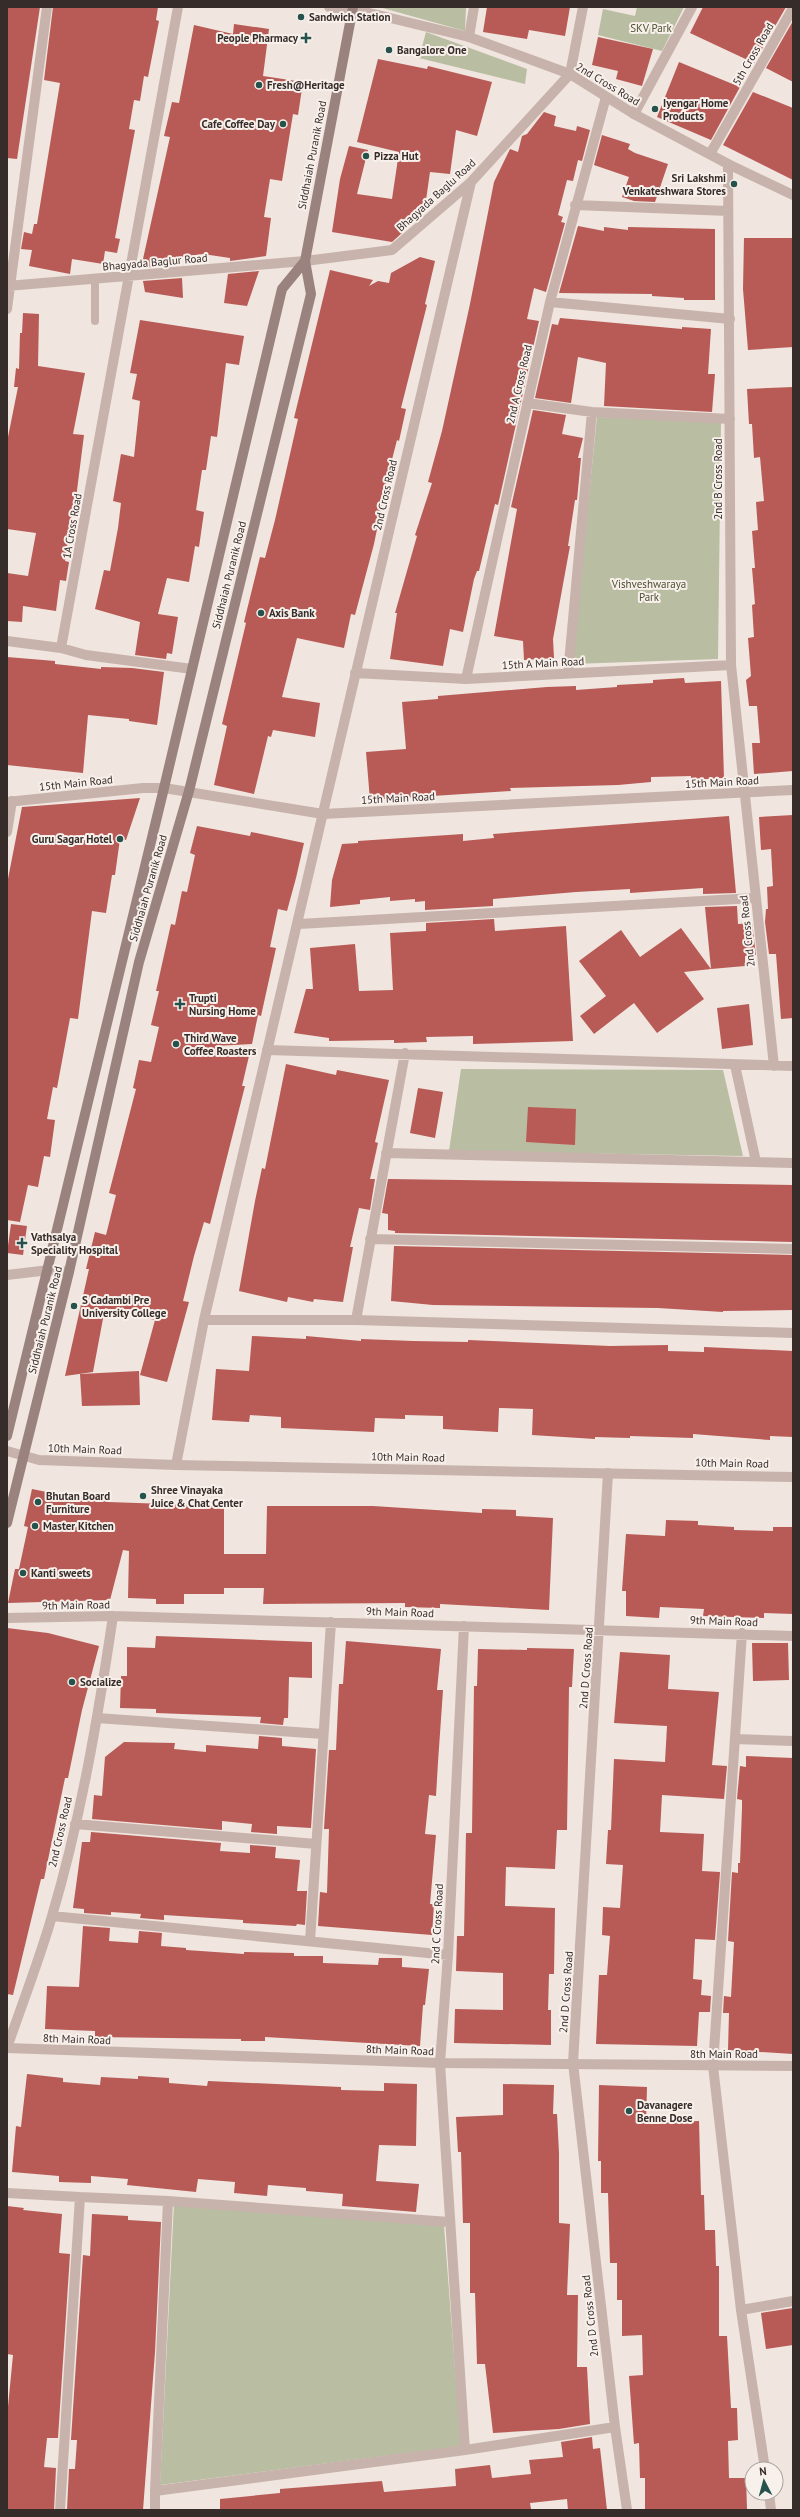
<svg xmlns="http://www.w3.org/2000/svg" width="800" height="2517" viewBox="0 0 800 2517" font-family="'PT Sans',sans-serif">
  <rect width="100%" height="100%" fill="#f0e5df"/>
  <path fill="#b9bda1" d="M379,7H466L465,31Z
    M637,7H684L662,51L598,35L603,9L635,16Z
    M426,32L527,69L525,84L419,58Z
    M597,417L721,421L718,659L572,664Z
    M461,1069L723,1070L743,1156L449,1151Z
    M174,2204L444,2226L461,2446L160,2485Z"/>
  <path fill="#b85a55" d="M7,7H40L17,159L7,158Z
    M53,7H158L156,20L159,21L148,77L144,76L140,101L134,100L129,129L135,130L115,238L120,239L117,253L105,251L103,264L72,259L70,274L29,266L32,250L21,249L24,232L32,234L34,224H37L60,83L44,80Z
    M487,7H570L565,36L529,30L527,39L483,32Z
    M703,7H786L754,63L690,33Z
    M793,21V82L766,68Z
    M234,24L269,29L263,76L303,82L298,115L293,114L282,181L270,179L264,217L271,218L266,256L230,261V258L203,254L180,257L181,265L141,268L170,137L164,136L172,102L179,103L194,25L233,34Z
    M598,37L653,49L642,86L616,79L618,71L592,65Z
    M378,59L427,69L428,66L492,82L477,136L456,130L450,174L430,172L425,207L418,206L402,233L392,242L332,232L340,179L349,146L368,150L357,194L392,199L399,152L357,142Z
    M679,62L740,87L711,140L657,117Z
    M753,92L793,108V180L723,145Z
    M544,112L556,116L554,126L576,131L577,126L590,130L582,161L578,160L573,181L567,180L558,215L563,217L561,222L565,223L546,292L534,288L527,319L539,321L498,505L495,504L479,571H477L474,579L463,632L450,629L443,666L390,659L397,613H395L417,536L415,535L432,483L428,482L442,431L470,304L494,182L510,149L518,152L522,136L527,134Z
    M602,135L630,144L628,149L635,153L668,164L655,202L634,201L622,197L629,177L594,165Z
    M578,226L604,231V227L628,230V227L715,229V300H684V298L652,296V294L559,293Z
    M744,238H793V347L748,350L743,289Z
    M420,257L435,261L425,304L427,305L401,408L406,409L399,441L397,440L388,475L374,544L355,615L351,614L344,648L297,638L282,697L320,703L315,737L273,730L271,737L268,736L254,794L214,785L227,726L222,724L246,623L244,622L260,557L265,558L275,520L298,419L294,418L330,270L373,280L369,286L378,281L389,283L391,273Z
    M259,271L247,306L224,303L228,274Z
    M182,278L183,298L145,292L143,281Z
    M23,313L39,314L38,366L85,373L73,434L84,435L74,514L72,513L65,561L69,562L66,581L60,580L56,611L23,606L22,622L7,621V573L28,576L36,533L7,529V442L18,387H14L16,368L19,369L20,333H22Z
    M560,318L682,329V327L711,329L708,374H715L712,412L604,406L606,363L578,357L571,403L535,398L552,324L558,325Z
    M140,320L244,336L239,365L226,363L217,437L211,436L206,470H202L196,510L204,512L199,547L195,546L189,582L167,578L158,614L178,617L172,654L167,653L166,659L135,655L140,622L95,609L104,570L110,571L118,528L121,503L113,501L121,454L134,457L140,401L132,399L137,374L130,373Z
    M793,387V771L754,774L752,743H760L757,706H749L746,680L751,676L748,638L754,637L752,605L755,604L752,568H755L752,531L758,530L756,502L764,501L760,457L754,458L752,424H749L747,389Z
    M533,410L566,415L562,434L583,438L578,458H581L577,500H575L568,546H570L553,639L554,658L524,660L523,641L494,636L517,509L511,507Z
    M7,657L55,661V664L101,669V667L132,668L164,672L157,725L129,721V719L88,715L83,773L7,765Z
    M684,678L685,683L721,681L724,778L691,780V776L651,777V782L618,785L510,788L511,791L370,800L366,752L406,749L402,702L438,699V696L547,687L576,686V690L617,687V685L653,683V680Z
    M140,798L126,840L120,839L115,875H112L106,913L92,911L78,1019L70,1018L57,1088L53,1087L47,1119L55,1120L50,1157L44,1156L38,1187L28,1185L20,1222L7,1220V884L22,807Z
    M793,815V1018L781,1019L776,954H769L765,922L766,909H768L767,887L773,886L771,849L761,850L759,817Z
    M729,816L736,893L703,894V888L630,893V889L576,892L493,899V906L425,910V901L415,902V899L390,901V897L360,900V904L330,907L332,880L342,844L358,843V841L463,834V841L494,838L493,834Z
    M197,826L250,836L251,832L304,843L296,878L287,911L278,909L270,947L276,948L261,1016L258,1015L252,1044L215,1046V1049L249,1056L242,1086H245L210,1224L204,1222L194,1256L183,1301L189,1302L167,1382L140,1375L155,1320L105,1308L93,1372L65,1376L89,1269H86L95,1232L106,1235L116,1195L109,1193L136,1089L133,1088L139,1060L151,1062L159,1027L151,1025L159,991H156L171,924L175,925L182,891L187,892L195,855L190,853Z
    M737,906L738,924L752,923L756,955L745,956V966L711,969L705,907Z
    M494,919L495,931L566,926L573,1041L473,1044V1036L426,1037L427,1042L394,1043V1040L329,1041V1038L294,1033L306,989H313L310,948L355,944L359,991L393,990L390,933L426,931V923Z
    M681,928L711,969L684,972L704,999L657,1033L634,1003L594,1034L580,1016L606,996L579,961L621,930L640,957Z
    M749,1004L753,1045L722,1049L717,1008Z
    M286,1064L336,1075L337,1070L389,1080L375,1142L378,1143L370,1179H375L370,1210L359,1208L350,1247H353L343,1302L314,1299L313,1302L288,1297L287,1302L239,1291L255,1201L262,1168L265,1169Z
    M418,1088L443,1092L435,1138L410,1133Z
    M528,1107L576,1109L575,1145L526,1142Z
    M388,1179L793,1185V1242L395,1233V1231L388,1230V1214L382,1213Z
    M11,1224L27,1226L23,1255L7,1253Z
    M394,1246L793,1255V1310L723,1311V1312L658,1308L433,1305L391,1301Z
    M252,1336L306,1339V1336L361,1341V1339L413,1341L468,1342V1340L610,1346L668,1345V1351L704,1352V1347L793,1351V1437L770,1436V1440L693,1434V1438L630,1436V1438L595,1437V1439L532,1435L533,1409L499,1408L498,1432L443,1429V1416L405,1415V1419L375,1418L374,1432L281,1428V1417L250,1415L249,1422L212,1420L216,1369L249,1371Z
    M139,1371L140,1405L82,1406L80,1374Z
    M32,1489L71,1497H108V1502L224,1506V1554H266L267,1506H373L482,1513V1509L516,1510V1516L553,1518L549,1610L440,1604V1608L405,1607V1603L263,1604L264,1588H224V1594H184V1604H156V1599L128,1598L129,1551L123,1550L110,1600L8,1603L15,1569H19L28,1527L24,1526Z
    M666,1520L698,1521V1525L734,1527V1530L773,1531V1527H793V1614L764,1613V1618L703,1616L704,1609L660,1607L659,1618L626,1616V1591H622L626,1534L665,1536Z
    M7,1628L48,1633L99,1646L82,1710L68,1778H65L44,1879H41L13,1995L7,1994Z
    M156,1636L312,1642V1678L289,1677L288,1718H284L283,1725L260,1723L261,1717L156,1713V1709L120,1708L121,1676H127V1647L155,1648Z
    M346,1641L441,1649L437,1690H443L438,1762L436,1796L429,1795L425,1834L436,1835L430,1904H434L432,1935L318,1926L320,1892L327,1893L329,1829H324L329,1750H336L339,1684H343Z
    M752,1643H788L789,1680L753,1681Z
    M527,1648L574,1649L572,1687H569L567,1830H557L555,1869L506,1867L505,1906L555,1908L554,1974H549L548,2010H551V2045L454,2043L455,2009L503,2010V1973L456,1971L457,1936H464L466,1833H472L474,1686H477L478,1649L527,1650Z
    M620,1652L670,1655L668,1689L719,1692L712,1765L727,1766L724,1799L662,1795L660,1832L704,1834L702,1871L720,1872L715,1940L695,1939L693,1979L702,1980L701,1995L711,1996L710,2012H699L697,2046L596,2044L599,1975H607L610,1936L602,1935L603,1907L620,1908L623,1865L606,1864L608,1830H611L614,1759L665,1762L667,1726L614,1723Z
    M259,1736L282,1738V1746L316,1749L311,1828L277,1826V1834L251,1832L252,1824L222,1821V1830L92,1819L94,1795L102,1796L105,1757L124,1742L175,1743L174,1749L206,1752V1745L258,1749Z
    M746,1756L793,1758V2054L728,2050L729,2013H723L724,1996L731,1997L734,1942L728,1941L732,1872L738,1873V1863H740L742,1808V1800L737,1799L740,1766L746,1767Z
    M91,1832L221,1843L220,1851L250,1853V1845L276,1847L275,1858L300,1860L297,1891H307L305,1925L297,1924L296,1926L243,1923V1920L164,1915V1920L140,1918L141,1914L111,1912V1915L84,1913V1909L73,1908L82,1842H90Z
    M83,1926L110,1928L109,1941L138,1943L139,1931L162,1933L161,1946L186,1948V1950L244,1954V1952L294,1953V1956H323V1963L378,1965L379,1958H402V1967L429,1969L425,2005H423L420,2046L265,2037V2041H241V2039L95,2037V2031L45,2029L47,1986L79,1987Z
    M27,2074L63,2078V2082L100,2085L101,2077L138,2079V2076L169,2078V2083L207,2086L208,2081L341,2087V2090L384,2091V2083L417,2084L416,2146L379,2145L376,2181L419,2184L416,2212L342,2206L343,2194L306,2191V2188L268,2185L267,2196L234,2193L235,2182L198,2179L196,2192L127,2185L128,2179L91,2176V2183L59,2182V2176L12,2172L16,2126L21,2127Z
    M503,2084L554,2085L553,2114H557L559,2153V2223L570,2224L567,2295H578L577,2367H587L590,2424L559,2429L493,2433L485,2364H477L475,2293H470V2223H463L461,2152H458L456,2117L503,2115Z
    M599,2085L647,2087L646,2123L699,2121L701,2195H704L705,2230H715L716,2266H719V2336H727L731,2408H737L738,2440L728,2441L729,2478H746L747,2509L645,2510V2478H640L639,2443L634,2444L629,2376L643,2375L642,2335L622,2336V2300H617V2263H610L608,2193H601V2161H598Z
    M7,2206L24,2208L23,2210L62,2214L59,2253L70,2254L58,2438H47L44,2467L56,2468L54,2510H7V2417L13,2355L7,2354Z
    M92,2214L128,2216V2220L161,2222L155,2352L143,2510H67L69,2469H75L77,2440H71L83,2255L90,2256Z
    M793,2308V2345L766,2349L761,2313Z
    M592,2437L593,2449L600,2448L607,2510H568L567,2499L530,2503L531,2509L516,2510H220V2499L280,2493V2489L382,2481L384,2492L456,2486L455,2469L490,2465L492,2478L531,2474L529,2460L563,2457L561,2442Z"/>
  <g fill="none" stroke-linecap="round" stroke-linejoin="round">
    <path stroke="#c7b3ac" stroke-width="8" d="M95,321V280"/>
    <path stroke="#c7b3ac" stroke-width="10" d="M178,7L61,648L86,655L192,669
      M329,7L352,13
      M469,37L474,7
      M634,114L692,7
      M710,154L793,8
      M728,164L731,665L774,1066
      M575,205L728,211
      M7,286L305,261L392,250L471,182L570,74L583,7
      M550,302L730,319
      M7,309L47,7
      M527,403L592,412L730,419
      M7,641L61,648
      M355,673L466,679L731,665
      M568,674L592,412
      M466,679L550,302L606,97
      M7,832L12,801
      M299,924L755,898
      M267,1050L793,1066
      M735,1065L756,1162
      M386,1153L793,1163
      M370,1239L793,1249
      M7,1275L49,1270L69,1272
      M204,1320L471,182
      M356,1320L405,1053
      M176,1465L204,1320H356L793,1333
      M608,1473L573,2063L615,2427L627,2510
      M7,1618L113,1616L793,1636
      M464,1626L448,1955L440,2063L465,2450
      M742,1633L713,2066L741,2310L765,2469
      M97,1718L323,1734
      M735,1739L793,1741
      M75,1824L316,1844
      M52,1916L448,1955
      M310,1941L331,1622
      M7,2048C22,2004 39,1961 52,1916C81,1818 98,1717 113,1616
      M7,2193L80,2197L60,2510
      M80,2197L168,2201L155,2491
      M168,2201L449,2222
      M741,2310L793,2301
      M769,2493L771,2510
      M155,2510V2491L465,2450L615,2427"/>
    <path stroke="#c7b3ac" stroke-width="10" d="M353,9L469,37L570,74L634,114L728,164L793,195
      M7,802L143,788H164L323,814L793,790
      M7,1451L39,1460L176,1465L793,1477
      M7,2048L440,2063L793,2066"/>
    <path stroke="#9a837e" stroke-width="10" d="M7,1436L164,788L282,289L305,261
      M7,1523L69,1272L139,962L189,791L311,294L305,261L353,7"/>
  </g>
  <g fill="#25534c" stroke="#f8f0eb" stroke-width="1.5">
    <circle cx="301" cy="17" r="4"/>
    <path d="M304 32h4v4h4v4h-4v4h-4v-4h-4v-4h4z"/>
    <circle cx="389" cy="50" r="4"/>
    <circle cx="259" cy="85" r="4"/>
    <circle cx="655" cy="109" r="4"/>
    <circle cx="283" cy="124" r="4"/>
    <circle cx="366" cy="156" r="4"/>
    <circle cx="734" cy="184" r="4"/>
    <circle cx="261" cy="613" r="4"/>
    <circle cx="120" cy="839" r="4"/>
    <path d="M178 998h4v4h4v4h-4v4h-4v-4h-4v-4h4z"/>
    <circle cx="176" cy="1044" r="4"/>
    <path d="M20 1237h4v4h4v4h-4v4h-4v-4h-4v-4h4z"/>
    <circle cx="74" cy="1306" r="4"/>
    <circle cx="143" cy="1496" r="4"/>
    <circle cx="38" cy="1502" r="4"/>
    <circle cx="35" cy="1526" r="4"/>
    <circle cx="23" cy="1573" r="4"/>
    <circle cx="72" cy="1682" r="4"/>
    <circle cx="629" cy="2111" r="4"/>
  </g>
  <g text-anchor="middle" stroke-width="4" stroke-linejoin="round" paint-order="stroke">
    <g font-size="11" font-weight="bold" fill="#362c2a" stroke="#f8f0eb" text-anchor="start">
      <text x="309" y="21">Sandwich Station</text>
      <text x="298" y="42" text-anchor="end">People Pharmacy</text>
      <text x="397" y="54">Bangalore One</text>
      <text x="267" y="89">Fresh@Heritage</text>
      <text x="663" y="107">Iyengar Home<tspan x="663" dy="13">Products</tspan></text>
      <text x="275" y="128" text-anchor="end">Cafe Coffee Day</text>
      <text x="374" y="160">Pizza Hut</text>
      <text x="726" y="182" text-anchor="end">Sri Lakshmi<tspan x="726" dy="13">Venkateshwara Stores</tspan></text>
      <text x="269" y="617">Axis Bank</text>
      <text x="112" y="843" text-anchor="end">Guru Sagar Hotel</text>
      <text x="189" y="1002">Trupti<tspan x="189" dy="13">Nursing Home</tspan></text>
      <text x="184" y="1042">Third Wave<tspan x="184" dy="13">Coffee Roasters</tspan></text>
      <text x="31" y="1241">Vathsalya<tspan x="31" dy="13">Speciality Hospital</tspan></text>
      <text x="82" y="1304">S Cadambi Pre<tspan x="82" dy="13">University College</tspan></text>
      <text x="151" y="1494">Shree Vinayaka<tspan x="151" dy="13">Juice &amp; Chat Center</tspan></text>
      <text x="46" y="1500">Bhutan Board<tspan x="46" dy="13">Furniture</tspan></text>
      <text x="43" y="1530">Master Kitchen</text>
      <text x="31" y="1577">Kanti sweets</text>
      <text x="80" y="1686">Socialize</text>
      <text x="637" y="2109">Davanagere<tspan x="637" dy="13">Benne Dose</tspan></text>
    </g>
    <g font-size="11" fill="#4c5131" stroke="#f8f0eb">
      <text x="651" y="32">SKV Park</text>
      <text x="649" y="588">Vishveshwaraya<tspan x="649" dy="13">Park</tspan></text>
    </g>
    <g font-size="11" fill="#362c2a" stroke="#f8f0eb">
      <text transform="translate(753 54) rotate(-60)" y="4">5th Cross Road</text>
      <text transform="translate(608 84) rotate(31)" y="4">2nd Cross Road</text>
      <text transform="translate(312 155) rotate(-79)" y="4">Siddhaiah Puranik Road</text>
      <text transform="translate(436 195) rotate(-42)" y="4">Bhagyada Baglu Road</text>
      <text transform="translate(155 262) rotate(-5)" y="4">Bhagyada Baglur Road</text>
      <text transform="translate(519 384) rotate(-77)" y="4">2nd A Cross Road</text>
      <text transform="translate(718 479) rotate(-90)" y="4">2nd B Cross Road</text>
      <text transform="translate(385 495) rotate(-77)" y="4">2nd Cross Road</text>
      <text transform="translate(72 526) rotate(-80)" y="4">1A Cross Road</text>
      <text transform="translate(229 575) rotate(-76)" y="4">Siddhaiah Puranik Road</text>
      <text transform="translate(543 663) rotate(-3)" y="4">15th A Main Road</text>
      <text transform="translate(722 782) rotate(-3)" y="4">15th Main Road</text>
      <text transform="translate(76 783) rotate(-6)" y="4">15th Main Road</text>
      <text transform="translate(398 798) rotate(-3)" y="4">15th Main Road</text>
      <text transform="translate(148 888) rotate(-74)" y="4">Siddhaiah Puranik Road</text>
      <text transform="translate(747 931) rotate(-96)" y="4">2nd Cross Road</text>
      <text transform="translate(45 1320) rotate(-76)" y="4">Siddhaiah Puranik Road</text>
      <text transform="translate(85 1449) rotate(2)" y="4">10th Main Road</text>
      <text transform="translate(408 1457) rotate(1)" y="4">10th Main Road</text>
      <text transform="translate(732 1463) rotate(1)" y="4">10th Main Road</text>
      <text transform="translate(76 1605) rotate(-1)" y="4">9th Main Road</text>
      <text transform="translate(400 1612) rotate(2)" y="4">9th Main Road</text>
      <text transform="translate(724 1621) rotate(2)" y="4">9th Main Road</text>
      <text transform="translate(586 1668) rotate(-86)" y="4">2nd D Cross Road</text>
      <text transform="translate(60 1832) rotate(-77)" y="4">2nd Cross Road</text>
      <text transform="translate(437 1924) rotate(-87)" y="4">2nd C Cross Road</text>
      <text transform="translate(566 1992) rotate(-86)" y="4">2nd D Cross Road</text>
      <text transform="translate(77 2039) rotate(2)" y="4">8th Main Road</text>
      <text transform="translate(400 2050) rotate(2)" y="4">8th Main Road</text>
      <text x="724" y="2058">8th Main Road</text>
      <text transform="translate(590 2316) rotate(-96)" y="4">2nd D Cross Road</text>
    </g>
  </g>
  <rect width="800" height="2517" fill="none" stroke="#362c2a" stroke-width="16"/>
  <g transform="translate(764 2481) rotate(354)"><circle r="19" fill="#f8f0eb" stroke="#aaa29e"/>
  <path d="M0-3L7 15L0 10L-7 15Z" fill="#25534c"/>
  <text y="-6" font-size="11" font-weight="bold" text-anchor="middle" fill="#362c2a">N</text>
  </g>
</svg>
